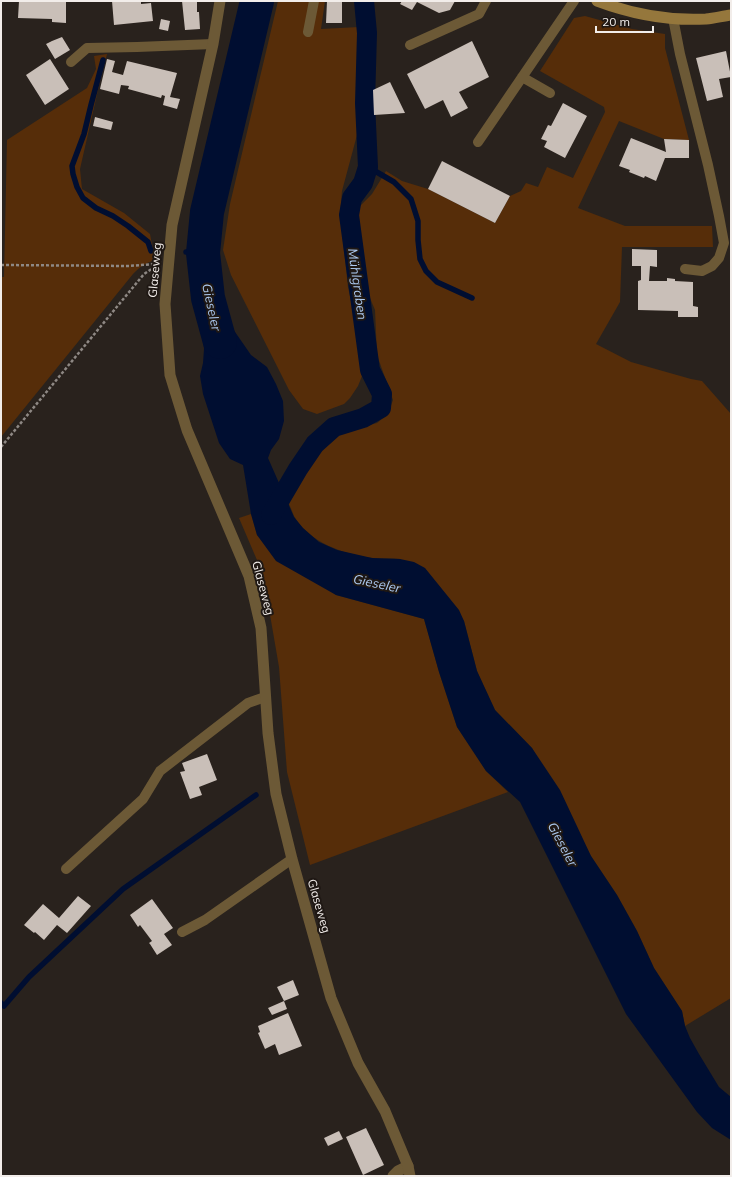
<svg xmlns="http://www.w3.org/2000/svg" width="732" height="1177" viewBox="0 0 732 1177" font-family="Mulish,sans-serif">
  <rect width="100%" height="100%" fill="#29221d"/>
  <path fill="#562d09" d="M278,1H325L321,29L359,27L361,53L358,77L357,135L342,191L340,214L348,287L354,315L357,326L360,362L362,376L358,386L350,398L344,404L317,414L303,409L289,390L231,275L223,250L230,204Z
    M585,16L632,29L665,34V48L689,140L664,139L619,121L578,208L625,226H712L713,247H622L620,302L596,344L631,362L691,379L702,381L731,414V998L685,1026L682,1011L654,968L637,931L617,895L591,856L532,748L495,710L477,671L464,621L400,559C391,558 382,559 373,558C345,555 308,542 294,516C292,511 290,506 288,502L314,459L334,438L347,431L377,423L388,414L393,400L377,355L375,310L365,286L358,208L372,194L386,171L402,181L428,189L495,223L510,196L521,191L526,183L538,187L547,167L573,178L605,112L604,107L540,71L574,18Z
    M107,54L98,90L80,169L82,189L124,213L150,234L155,260C145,263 140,267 133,274L1,437V277H4L7,140L87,88L96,69L94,56Z
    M251,514L257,535L336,595L424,619L439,672L457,727L486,771L508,792L310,865L287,772L279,667L263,574L239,518Z"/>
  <path fill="#000e31" d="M208,298L219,303L233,329L251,355L267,367L276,384L283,401L284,421L279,439L271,450L268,458L294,517L303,528L319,542L337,550L372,558L400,559L414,562L425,568L459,610L464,621L477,671L495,710L532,748L560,790L591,856L617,895L637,931L654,968L682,1011L685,1026L690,1038L699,1054L719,1087L731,1097V1140L712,1128L697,1112L626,1014L520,802L486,771L457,727L439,672L424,619L336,595L276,561L257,535L251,514L243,465L230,459L219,443L203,394L200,376L203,363L204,349L201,306Z"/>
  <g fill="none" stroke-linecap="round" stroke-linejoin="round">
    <path stroke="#000e31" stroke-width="5.5" d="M103,60L91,105L84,134L72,166L73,174L77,187L83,198L96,208L113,216L128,226L148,242L151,251
      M368,167L394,182L411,199L418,221V240L420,259L426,271L437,282L472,298
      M186,252L203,253
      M1,1003L4,1006L29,977L123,889L256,795"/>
    <path stroke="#000e31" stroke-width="20" d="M271,515L298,469L315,444L334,427L363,418L381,408L382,394L370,370L349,215L352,198L363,183L368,167L365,103L367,33L364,1"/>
    <path stroke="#000e31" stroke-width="34" d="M220,342L208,298L203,253L207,212L257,1"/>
  </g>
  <path fill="#c9bfb8" d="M19,1H66V23L52,22V19L18,18Z
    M112,1H141V4L151,3L153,21L114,25Z
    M182,1H197V12H199L200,29L185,30Z
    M327,1H342V23H326Z
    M402,1H455L450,10L439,13L417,2L412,10L400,4Z
    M161,19L170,21L168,31L159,29Z
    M62,37L70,50L55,59L46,44L52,41Z
    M472,41L489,77L459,92L468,108L451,117L443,100L425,109L407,74Z
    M726,51L731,77L719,79L723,97L707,101L696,58Z
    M50,59L69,89L45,105L26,75Z
    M107,59L115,61L112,72L123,75L127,61L177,73L170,97L180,99L177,109L163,105L165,96L162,95L161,98L128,89L129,86L121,85L119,94L100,89Z
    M390,82L405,113L374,115L373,90Z
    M563,103L587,116L565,158L544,147L547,141L541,139L548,125L551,126Z
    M95,117L113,122L111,130L93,126Z
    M631,138L666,152L664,139L689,140V158H665L656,181L645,176L644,178L629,172L630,170L619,166Z
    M442,161L510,196L495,223L428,189Z
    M632,249L657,250V267L650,266L649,281H667V278L675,279V281L693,282V306L698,307V317H678V311L638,310V281L641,280V266H632Z
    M207,754L217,780L199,787L202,795L190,799L180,772L185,771L182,763Z
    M78,896L91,906L67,933L57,925L44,940L35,932L34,933L24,925L43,904L59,918Z
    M152,899L173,928L164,934L172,945L157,955L150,944L149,943L152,941L140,925L138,927L130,915Z
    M293,980L299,995L284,1001L277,987Z
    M284,1001L287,1009L272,1015L268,1008Z
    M288,1013L302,1046L279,1055L275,1044L265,1049L258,1033L260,1032L258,1026Z
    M366,1128L384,1165L363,1175L346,1137Z
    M339,1131L343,1139L328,1146L324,1138Z"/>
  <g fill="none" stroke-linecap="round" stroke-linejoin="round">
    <path stroke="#8e8884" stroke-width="2.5" stroke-dasharray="3 2" stroke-linecap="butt" d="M1,265L129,266L154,264
      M1,447L144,274L153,268"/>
    <path stroke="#6c5936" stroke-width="10" d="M673,18L680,54L708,165L719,216L724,243L719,258L712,266L702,271L685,269
      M308,32L314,1
      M410,45L479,14L486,1
      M71,62L87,48L137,47L213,44
      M522,77L550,93
      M478,142L574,1
      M66,869L143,799L160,771L248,703L265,697
      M182,932L205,920L292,859"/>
    <path stroke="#6c5936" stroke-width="11" d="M393,1176L398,1171L408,1166"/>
    <path stroke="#6c5936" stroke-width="11" d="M220,1L213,44L172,225L165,304L170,375L187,430L249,576L261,628L268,733L276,794L292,859L331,998L358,1063L385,1111L408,1166L410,1176"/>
    <path stroke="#95773c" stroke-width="11" d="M597,1C632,14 670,21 706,19C715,18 723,16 731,15"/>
  </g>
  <g text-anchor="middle" stroke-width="4" stroke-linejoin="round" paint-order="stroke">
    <g font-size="12" fill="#f2edea" stroke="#1f1814">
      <text transform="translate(155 270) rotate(-85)" y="4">Glaseweg</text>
      <text transform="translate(263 588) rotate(75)" y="4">Glaseweg</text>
      <text transform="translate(319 906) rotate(74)" y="4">Glaseweg</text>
    </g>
    <g font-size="13" font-style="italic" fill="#acc9f0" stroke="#1f1814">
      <text transform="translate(358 284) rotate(82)" y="5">Mühlgraben</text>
      <text transform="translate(212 307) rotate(78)" y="5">Gieseler</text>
      <text transform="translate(377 583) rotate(12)" y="5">Gieseler</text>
      <text transform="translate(563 844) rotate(62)" y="5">Gieseler</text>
    </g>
  </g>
  <rect width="732" height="1177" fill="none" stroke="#f2edea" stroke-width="4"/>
  <path d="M596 26v6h57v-6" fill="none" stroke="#f2edea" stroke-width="2"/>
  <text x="602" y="26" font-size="12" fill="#f2edea" stroke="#1f1814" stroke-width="3" paint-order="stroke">20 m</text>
</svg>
